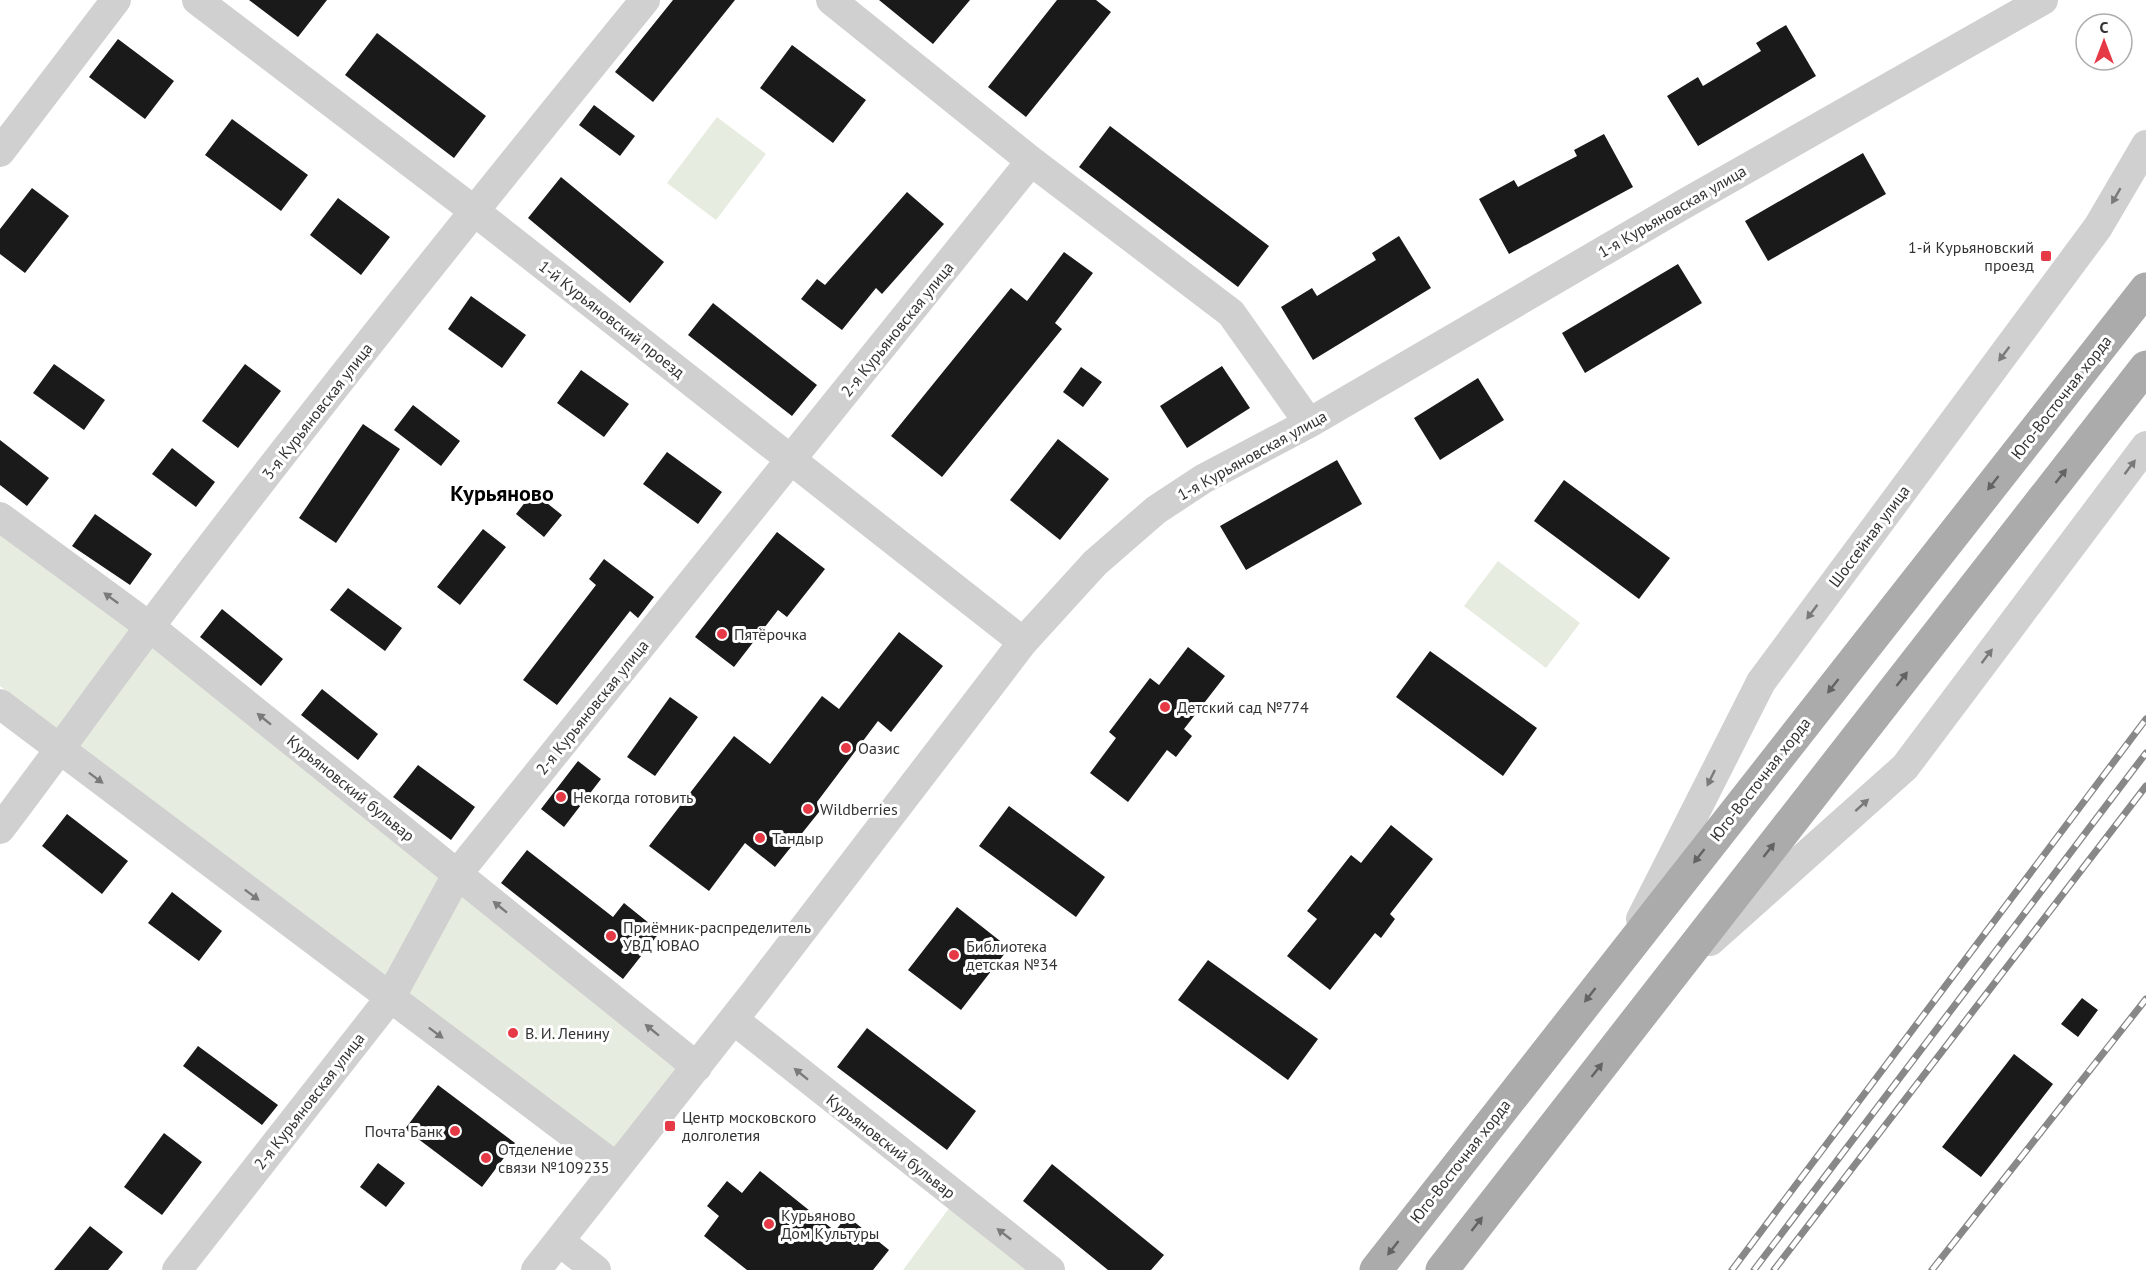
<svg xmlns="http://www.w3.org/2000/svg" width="2146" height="1270" viewBox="0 0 2146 1270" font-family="'PT Sans',sans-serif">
  <rect width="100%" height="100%" fill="#fff"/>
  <path fill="#e6ecdf" d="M717,117L766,154L716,220L667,183Z
    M0,530L132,628L57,730L0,686Z
    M1498,561L1580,623L1546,668L1464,606Z
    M153,643L440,876L386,979L75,749Z
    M461,890L684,1071L619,1152L407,994Z
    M950,1207L1034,1270H903Z"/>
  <path fill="#1a1a1a" d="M249,0H327L298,37Z
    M673,0H735L653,102L615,72Z
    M879,0H970L933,44Z
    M1057,0H1096L1111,12L1026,117L988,87Z
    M1786,25L1816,76L1698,146L1667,96L1698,77L1703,86L1761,51L1756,43Z
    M377,33L486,116L454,158L345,75Z
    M118,39L174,81L145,119L89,77Z
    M792,45L866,100L833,143L760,88Z
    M594,105L635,136L620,156L579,125Z
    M232,119L308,175L281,211L205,155Z
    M1110,126L1269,246L1238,287L1079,167Z
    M1604,134L1633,187L1509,254L1479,199L1514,180L1518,187L1577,156L1574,150Z
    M1863,153L1886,194L1768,261L1745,221Z
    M561,177L664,262L630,303L528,218Z
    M32,188L69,216L25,273L0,254V229Z
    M907,192L944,224L882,294L876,288L842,330L801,299L817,279L825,285Z
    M338,198L390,237L361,275L310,235Z
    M1399,236L1431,288L1313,360L1281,307L1312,288L1317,296L1376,260L1372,253Z
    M1064,252L1093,273L1055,323L1062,329L942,477L891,436L1011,288L1027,301Z
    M1678,264L1702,303L1585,373L1562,333Z
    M471,296L526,335L502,368L448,329Z
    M713,303L817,385L792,416L688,335Z
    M54,364L105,400L84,430L33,393Z
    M245,364L281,391L238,448L202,421Z
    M1222,366L1250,408L1187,448L1160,406Z
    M1081,367L1102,382L1083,407L1063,392Z
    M581,370L629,404L604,437L557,403Z
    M1478,378L1504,420L1440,460L1414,418Z
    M413,405L460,441L441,466L394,430Z
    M363,424L400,449L336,543L299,518Z
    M1058,439L1109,479L1060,540L1010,500Z
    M0,440L49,478L27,506L0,485Z
    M172,448L215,482L196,507L152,474Z
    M667,452L722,492L698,524L643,484Z
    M1337,460L1362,504L1246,570L1220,526Z
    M1564,480L1670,558L1639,599L1534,521Z
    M533,492L562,515L544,537L516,514Z
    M95,514L152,554L130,585L72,546Z
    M483,529L506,547L460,605L437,587Z
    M777,532L825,569L787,617L778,610L734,667L695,637Z
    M604,559L654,597L638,618L630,611L557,705L523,680L596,585L589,579Z
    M348,588L402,628L385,651L330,610Z
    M222,609L283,659L261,686L200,637Z
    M899,632L943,666L891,732L878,721L817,802L823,807L775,867L745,843L709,891L649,846L734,736L770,764L822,696L839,709Z
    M1188,647L1225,676L1184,729L1192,736L1176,757L1167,750L1128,802L1090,773L1116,738L1109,732L1150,678L1159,685Z
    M1430,651L1537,728L1503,776L1396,697Z
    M322,689L378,734L358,760L301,715Z
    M670,697L698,717L655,776L627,757Z
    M578,761L601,779L564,827L541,809Z
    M418,765L475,807L451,840L393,797Z
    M1009,806L1105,877L1076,917L979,846Z
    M67,814L128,861L102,894L42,846Z
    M1391,825L1433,859L1390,914L1395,919L1381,938L1375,933L1330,990L1287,956L1317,919L1307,911L1351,855L1361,863Z
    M527,850L613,917L624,903L660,932L623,979L501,883Z
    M172,892L222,931L199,961L148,923Z
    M957,907L1009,948L961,1010L908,970Z
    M1208,960L1318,1039L1288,1080L1178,1000Z
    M2082,998L2098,1010L2078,1037L2061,1024Z
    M867,1028L976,1111L947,1150L837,1067Z
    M198,1046L278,1105L262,1125L183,1066Z
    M2014,1054L2053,1084L1981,1177L1942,1147Z
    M438,1085L515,1143L482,1187L405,1129Z
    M164,1133L202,1162L162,1215L124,1187Z
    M378,1163L405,1183L386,1207L360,1187Z
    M1052,1164L1164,1255L1151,1270H1108L1023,1201Z
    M760,1171L835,1231L847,1216L889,1250L873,1270H747L704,1236L719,1216L707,1206L727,1181L742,1193Z
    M90,1226L123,1252L108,1270H54Z"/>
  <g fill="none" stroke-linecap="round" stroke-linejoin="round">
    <path stroke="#d0d0d0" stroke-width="30" d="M197,0L473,210L1023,642
      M831,0L1031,161L1231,313L1309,423
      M0,152L116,0
      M0,517L150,627L697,1067
      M0,704L616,1167
      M0,829C51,762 100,693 151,625C311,413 477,206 645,0
      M1641,919L1761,682L2098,227L2146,145
      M1710,941L1905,767L2146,446
      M734,1020L1050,1270
      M559,1241L596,1270
      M177,1270L390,998L458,873L1031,161
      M536,1270L755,992L1023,642L1095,563L1156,510L1203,479L1309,423L1684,204L2043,0"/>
    <path stroke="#ababab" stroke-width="33" d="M1376,1270L2146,289
      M1442,1270L2146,367"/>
    <defs>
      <path id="rail" d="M1732,1270L2146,719
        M1754,1270L2146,753
        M1774,1270L2146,786
        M1932,1270L2146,999"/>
    </defs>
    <use href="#rail" stroke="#888" stroke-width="7"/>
    <use href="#rail" stroke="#fff" stroke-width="4.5" stroke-dasharray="14" stroke-linecap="butt"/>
  </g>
  <defs><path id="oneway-solid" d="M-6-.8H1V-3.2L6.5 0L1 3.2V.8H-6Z" transform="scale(1.5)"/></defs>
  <g fill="#7a7a7a">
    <use href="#oneway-solid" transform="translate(2116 196) rotate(120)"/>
    <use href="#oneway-solid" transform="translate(2004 354) rotate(127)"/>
    <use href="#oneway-solid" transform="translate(2130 467) rotate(-53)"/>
    <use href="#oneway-solid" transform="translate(111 598) rotate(-144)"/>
    <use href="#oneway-solid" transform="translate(1812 612) rotate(127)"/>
    <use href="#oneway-solid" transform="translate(1987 656) rotate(-53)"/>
    <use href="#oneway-solid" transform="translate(264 719) rotate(-141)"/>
    <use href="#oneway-solid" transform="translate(96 778) rotate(37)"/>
    <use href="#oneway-solid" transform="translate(1711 778) rotate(116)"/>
    <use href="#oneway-solid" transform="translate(1862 805) rotate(-42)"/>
    <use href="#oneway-solid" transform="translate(252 895) rotate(37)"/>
    <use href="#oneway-solid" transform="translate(500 907) rotate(-141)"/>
    <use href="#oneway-solid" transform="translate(652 1030) rotate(-141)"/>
    <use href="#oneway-solid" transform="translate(436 1033) rotate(37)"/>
    <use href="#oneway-solid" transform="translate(801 1074) rotate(-141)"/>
    <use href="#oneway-solid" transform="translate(1004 1234) rotate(-142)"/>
  </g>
  <g fill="#636363">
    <use href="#oneway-solid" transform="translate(2061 476) rotate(-52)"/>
    <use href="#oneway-solid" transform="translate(1993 483) rotate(128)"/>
    <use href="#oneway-solid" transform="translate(1902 679) rotate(-52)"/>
    <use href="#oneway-solid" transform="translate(1833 686) rotate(128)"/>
    <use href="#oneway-solid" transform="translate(1769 850) rotate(-52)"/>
    <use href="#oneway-solid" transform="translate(1699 856) rotate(128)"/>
    <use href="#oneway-solid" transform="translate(1590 995) rotate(128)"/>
    <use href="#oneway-solid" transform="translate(1597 1070) rotate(-52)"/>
    <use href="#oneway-solid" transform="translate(1477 1224) rotate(-52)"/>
    <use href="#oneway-solid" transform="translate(1393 1248) rotate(128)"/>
  </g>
  <g fill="#e63946" stroke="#fff" stroke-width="2">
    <rect x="2040" y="250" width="12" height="12" rx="3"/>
    <circle cx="722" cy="634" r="6"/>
    <circle cx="1165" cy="707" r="6"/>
    <circle cx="846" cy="748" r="6"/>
    <circle cx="561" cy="797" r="6"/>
    <circle cx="808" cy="809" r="6"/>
    <circle cx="760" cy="838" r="6"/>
    <circle cx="611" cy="936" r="6"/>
    <circle cx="954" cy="955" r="6"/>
    <circle cx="513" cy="1033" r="6"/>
    <rect x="664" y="1120" width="12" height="12" rx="3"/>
    <circle cx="455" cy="1131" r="6"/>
    <circle cx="486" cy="1158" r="6"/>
    <circle cx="769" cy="1224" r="6"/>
  </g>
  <g text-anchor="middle" stroke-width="6" stroke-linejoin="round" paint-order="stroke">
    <g font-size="16" fill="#333" stroke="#fff">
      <text transform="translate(1672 211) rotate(-30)" y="6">1-я Курьяновская улица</text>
      <text transform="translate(612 319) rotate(38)" y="6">1-й Курьяновский проезд</text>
      <text transform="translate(897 329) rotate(-51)" y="6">2-я Курьяновская улица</text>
      <text transform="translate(2061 397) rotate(-52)" y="6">Юго-Восточная хорда</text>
      <text transform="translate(317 411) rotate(-52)" y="6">3-я Курьяновская улица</text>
      <text transform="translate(1252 455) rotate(-29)" y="6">1-я Курьяновская улица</text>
      <text transform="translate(1869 536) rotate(-53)" y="6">Шоссейная улица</text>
      <text transform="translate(592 707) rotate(-51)" y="6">2-я Курьяновская улица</text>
      <text transform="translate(1760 779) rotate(-52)" y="6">Юго-Восточная хорда</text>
      <text transform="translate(351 788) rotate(39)" y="6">Курьяновский бульвар</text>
      <text transform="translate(309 1101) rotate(-52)" y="6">2-я Курьяновская улица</text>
      <text transform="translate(891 1146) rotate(38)" y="6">Курьяновский бульвар</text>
      <text transform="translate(1460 1161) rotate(-52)" y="6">Юго-Восточная хорда</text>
    </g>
    <g font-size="16" fill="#333" stroke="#fff" text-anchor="start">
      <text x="2034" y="253" text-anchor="end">1-й Курьяновский<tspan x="2034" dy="18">проезд</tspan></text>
      <text x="734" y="640">Пятёрочка</text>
      <text x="1177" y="713">Детский сад №774</text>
      <text x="858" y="754">Оазис</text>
      <text x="573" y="803">Некогда готовить</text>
      <text x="820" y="815">Wildberries</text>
      <text x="772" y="844">Тандыр</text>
      <text x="623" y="933">Приёмник-распределитель<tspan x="623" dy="18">УВД ЮВАО</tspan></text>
      <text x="966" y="952">Библиотека<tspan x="966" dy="18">детская №34</tspan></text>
      <text x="525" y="1039">В. И. Ленину</text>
      <text x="682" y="1123">Центр московского<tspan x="682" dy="18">долголетия</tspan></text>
      <text x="443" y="1137" text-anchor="end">Почта Банк</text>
      <text x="498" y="1155">Отделение<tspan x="498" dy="18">связи №109235</tspan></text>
      <text x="781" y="1221">Курьяново<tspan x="781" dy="18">Дом Культуры</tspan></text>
    </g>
    <g font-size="22" font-weight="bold" fill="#000" stroke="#fff">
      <text x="502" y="501">Курьяново</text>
    </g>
  </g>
  <g transform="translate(2104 42)"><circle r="28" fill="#ffffff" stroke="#adadad" stroke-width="1.5"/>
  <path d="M0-4.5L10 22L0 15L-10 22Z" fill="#e63946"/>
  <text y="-9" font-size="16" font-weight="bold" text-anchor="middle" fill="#333333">С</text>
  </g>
</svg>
